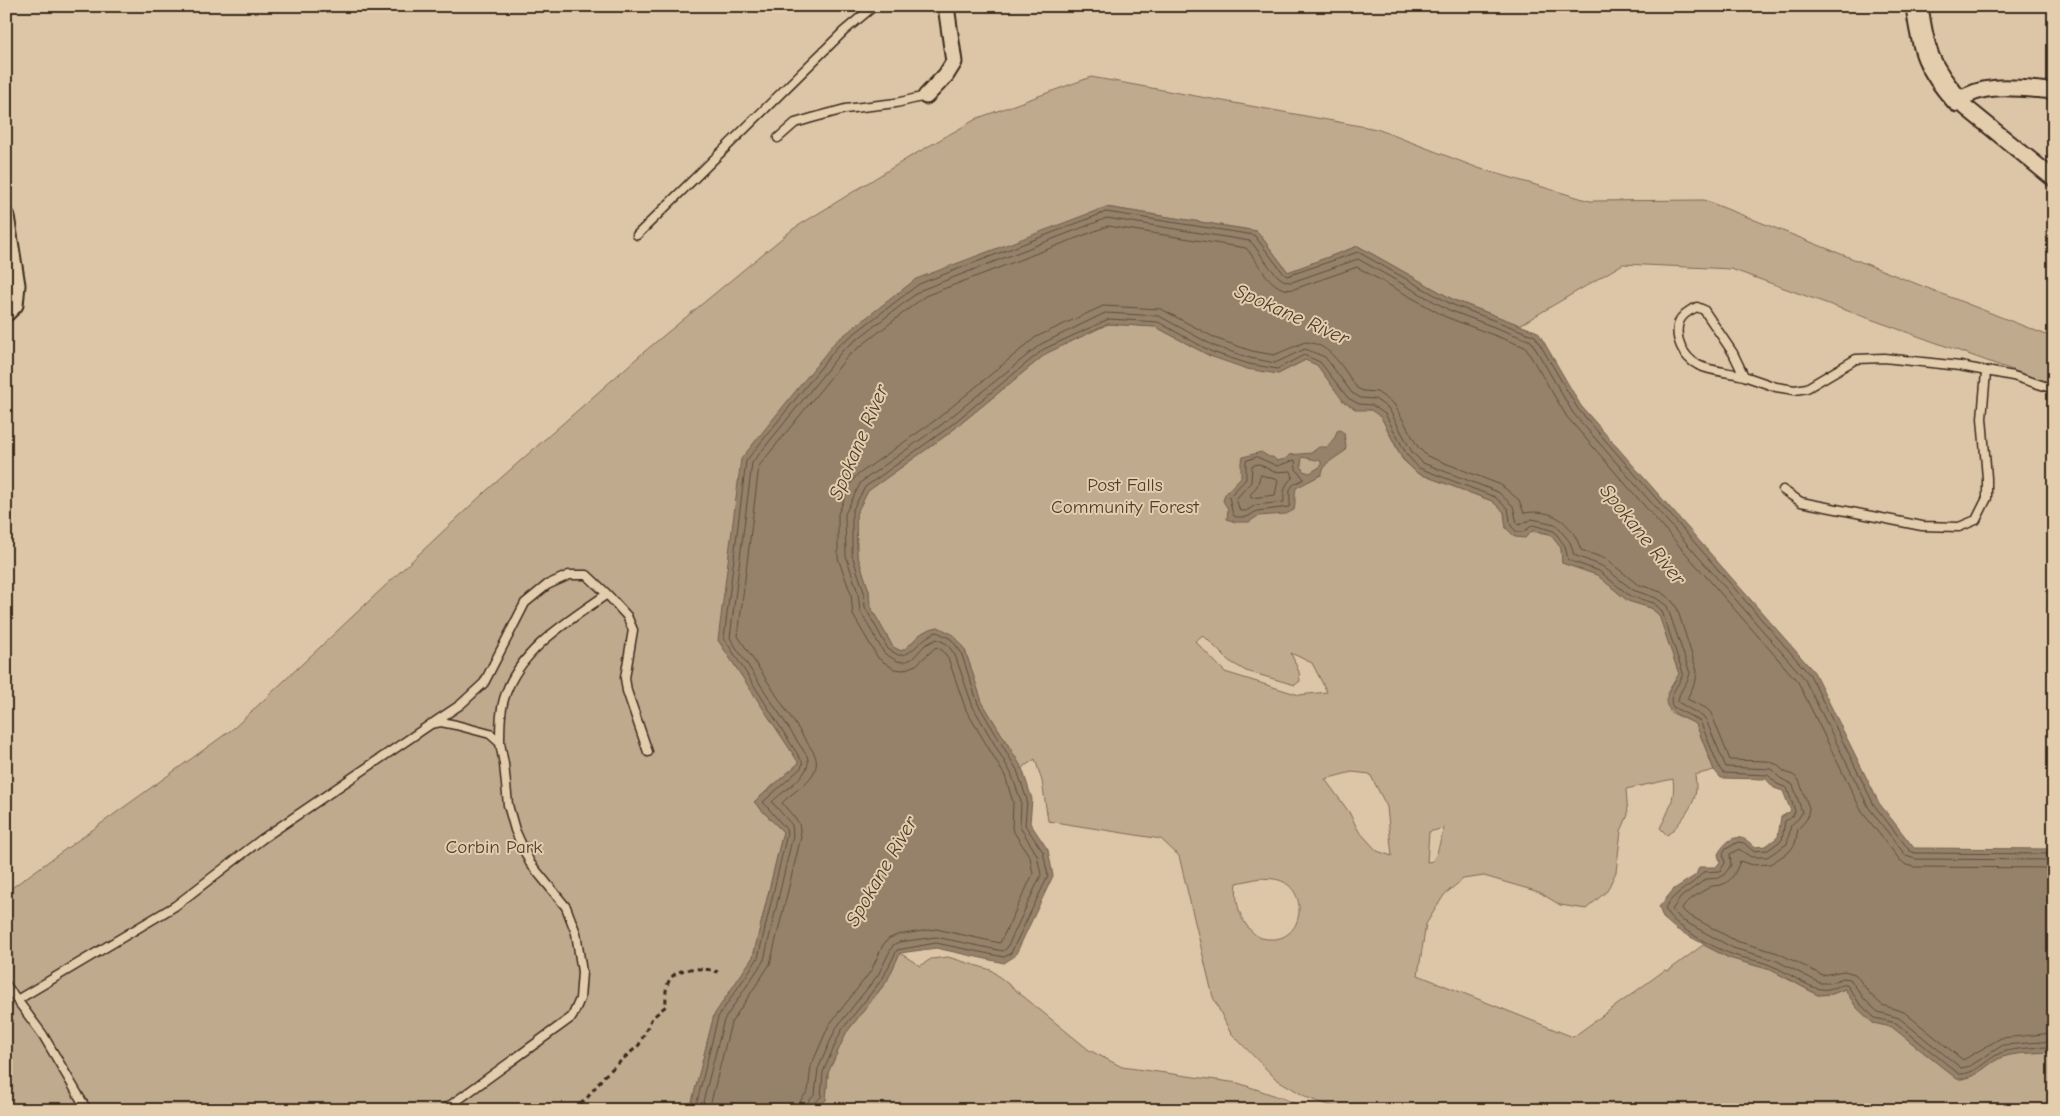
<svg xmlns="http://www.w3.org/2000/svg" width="2060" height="1116" viewBox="0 0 2060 1116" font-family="'Comic Neue',sans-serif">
  <rect width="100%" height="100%" fill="#ddc6a7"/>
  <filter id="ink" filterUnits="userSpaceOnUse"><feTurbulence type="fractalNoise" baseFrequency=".02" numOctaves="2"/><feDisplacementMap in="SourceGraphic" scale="10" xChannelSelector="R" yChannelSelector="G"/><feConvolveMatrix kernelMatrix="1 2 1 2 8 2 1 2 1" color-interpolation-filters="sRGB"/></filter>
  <g filter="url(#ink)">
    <path fill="#bfaa8e" stroke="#7d6a56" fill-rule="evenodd" d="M1091,77L1377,129L1478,168L1590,201L1704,200L2054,338V385L1731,269L1623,264L1520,325L1454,300L1358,246L1288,272L1257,231L1106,207L718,640L799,763L754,802L783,832L753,957L714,1015L690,1110H6V892L234,728L485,492L645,351L793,229L908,158L978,118Z
      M1108,324L1156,327L1210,356L1278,374L1306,360L1317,365L1344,402L1357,409L1371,410L1381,417L1402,459L1417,473L1492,501L1504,512L1506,528L1550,534L1561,548L1562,563L1597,575L1628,601L1651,608L1659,615L1679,674L1667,693L1670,712L1696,724L1714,770L1695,775C1696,783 1697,791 1694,799C1691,809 1675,830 1667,835L1660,828C1668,812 1676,798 1673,779L1626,789L1628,815L1621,831L1616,872L1607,891L1586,909L1560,905L1539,892L1484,876L1463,879L1444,895L1426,924L1418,975L1573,1037L1665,970L1668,971L1703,945L1729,958L1771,970L1818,995L1832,994L1845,989L1856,1007L1873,1023L1892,1027L1957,1079C1978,1080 1987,1061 2006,1056C2021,1052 2039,1053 2054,1052V1110H1344L1310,1099L1276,1079L1230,1032L1213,997L1179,856L1161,839L1048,821L1042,781L1035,759L1022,768L982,702L965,650L938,627C930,629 923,631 916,638C911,643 908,648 901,651L893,647L870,606L869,591L857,554L856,514L868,491L948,434L1047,353ZM1203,635L1229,661L1246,671L1295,685L1300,681L1299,672L1291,653L1312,663L1327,692L1299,695L1225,672L1195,641ZM1352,772L1370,774L1387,807L1392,856L1377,851L1358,830L1349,812L1325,779ZM1444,828L1437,853L1433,861L1427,862L1429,832ZM1260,878C1266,879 1273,878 1279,880C1310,890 1304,942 1269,939C1259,939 1253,934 1247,926C1238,914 1235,898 1237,883Z
      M900,953L920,966L931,959L948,957L991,970L1089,1050L1122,1067L1238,1083L1285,1099L1307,1110H815L826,1100L828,1073L846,1033L887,981Z"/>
    <path fill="#96826b" stroke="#725f4c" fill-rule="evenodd" d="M1106,207L1257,231L1288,272L1358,246L1454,300L1538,332L1581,406L1814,672L1879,803L1914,848L2054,849V1052C2039,1053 2021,1052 2006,1056C1987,1061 1978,1080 1957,1079L1892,1027L1873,1023L1856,1007L1845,989L1832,994L1818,995L1771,970L1729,958L1676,929L1663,918L1659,907L1674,889L1696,875L1699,867H1716L1720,862L1718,854C1728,837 1740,831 1754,847L1766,846L1778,837L1781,817L1791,811L1783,791L1774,788L1766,779L1721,778L1714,770L1696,724C1662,707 1658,708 1679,674L1659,615L1651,608L1628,601L1597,575L1562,563L1561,548L1550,534L1533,530L1525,538L1515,537L1506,528L1504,512L1492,501L1417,473L1403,459L1381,417L1371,410H1357L1344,402L1317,365L1305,360L1278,374L1247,369L1210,356L1156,327L1108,324L1047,353L948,434L868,491L856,514L857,554L869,591L870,606L893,647L901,651C908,648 911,643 916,638C923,631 930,629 938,627L954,635L965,650L982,702L1022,768L1032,799L1030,823L1048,850L1053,876L1015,956L1004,963L936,948L900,953L887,981L846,1033L828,1073L826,1100L815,1110H690L714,1015L753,957L783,832L754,802L799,763L718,640L741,459L835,342L916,279Z
      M1340,430L1344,433L1346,447L1345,451L1326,464L1321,475L1296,488C1294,496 1296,503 1294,510L1286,514L1258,516L1249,522H1235L1227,519L1228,509L1223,501L1225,494L1241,477V462L1243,457L1261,452L1269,457H1273L1277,461L1285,459L1289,455L1311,453L1319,447H1327L1335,437L1337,431ZM1302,457L1321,461V466L1310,473L1303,471L1301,466Z"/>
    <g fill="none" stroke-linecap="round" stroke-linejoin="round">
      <path stroke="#5f4d3d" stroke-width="1" d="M1257,457L1277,466L1295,460L1296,469L1304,479C1301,481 1295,483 1292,486C1287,492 1292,501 1289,507L1257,511L1247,517H1236L1233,515L1229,497L1246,479V461Z
        M1259,464L1274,472L1291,471L1293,477C1285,484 1283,491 1284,502L1256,505L1246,511H1240L1236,499L1251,482L1252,466Z
        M1261,475L1278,480L1275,495L1251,498L1250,495L1257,486Z
        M695,1110L718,1017L758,958L787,834L786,829L763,802L801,768L803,763L724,638L746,461L838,346L919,284L1106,212L1254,235L1284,274L1287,276L1358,252L1451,304L1535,336L1578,409L1810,675L1874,805L1910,851L1915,853L2054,854
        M701,1110L724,1020L764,960L793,835L792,825L772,802C782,791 815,773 807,756L730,638L752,463L843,350L921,290L1107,218L1250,241C1261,252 1276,284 1292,282L1358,259L1449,310L1531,341L1573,413L1804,678L1869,808L1906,856L1915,859L2054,860
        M709,1110L731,1023L770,964L801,837L799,823L782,803C795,789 825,776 814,753L738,636L759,466L848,356L925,296L1108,226L1246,248C1259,262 1271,294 1294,289L1357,267L1446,317L1525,347L1567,417L1798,682L1862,812L1900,860L1906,865L1914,867L2054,868
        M799,1110L801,1100L808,1091L811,1066L829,1025L871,971L883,945L888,939L897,935L936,929L1000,943L1033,874L1030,857L1012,829L1013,802L1005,776L966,710L948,658L942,650L936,647L916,665L903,670L894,669L878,658L853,615L851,594L838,558V514L851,483L856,476L937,419L1036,337L1103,306L1161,309L1217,339L1252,351L1274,355L1305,342C1331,343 1343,369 1357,388L1363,391L1377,392L1394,404L1418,447L1427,456L1501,485L1519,500L1524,513C1554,508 1572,523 1581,550L1606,559L1637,584L1661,592L1672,601L1677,608L1697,671L1696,680L1687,699L1706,708L1711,713L1730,760L1767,761L1776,764L1785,772L1793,775L1799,780L1809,808L1807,819L1798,829L1795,844L1789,852L1770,864L1753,865L1740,861C1736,871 1732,882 1721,885C1717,886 1713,885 1710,887C1701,892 1687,900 1682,909L1687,914L1736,941L1778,953L1822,975L1844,971L1855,974L1871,995L1882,1005L1904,1012L1963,1060L2001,1038L2054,1033
        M806,1110L808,1102L815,1094L818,1069L836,1028L878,975L893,945L899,942L936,937L1003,951L1007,948L1041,875L1037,855L1020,827L1021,801L1011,773L973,707L955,655L947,644L937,639L925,645L912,659L904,662L897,661L884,653L860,611L858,593L846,556L845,514L861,482L941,425L1041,344L1105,313L1159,316L1214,346L1250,358L1275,363L1305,349L1325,357L1352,393L1361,398L1375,399L1389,409L1412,452L1423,463L1498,492L1513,506L1517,523L1519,525L1532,519L1555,524L1570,542L1574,555L1602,566L1633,590L1656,598L1667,606L1690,673C1688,684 1678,691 1678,702L1705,718L1726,767L1771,769L1780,778L1793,785L1802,812L1799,818L1791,825L1787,844L1767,857H1751L1739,849L1730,854L1731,865L1724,875L1719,878L1706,879L1681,897L1672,910L1682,920L1733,948L1775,960L1820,983H1830L1843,978L1850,979L1865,1000L1878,1012L1899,1018L1961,1068L1970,1066L2003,1045L2054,1041
        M812,1110L813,1105L821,1097L823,1072L841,1031L883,978L897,950L936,943L1004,957L1011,953L1048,876L1043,852L1025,825L1027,800L1017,770L978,704L961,652L951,639L937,632C920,637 913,657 898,655L888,649L865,607L864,592L852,555V511L865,487L945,430L1044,349L1109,319L1158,322L1212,352L1249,364L1277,369L1304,355L1320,362L1348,398L1359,404L1372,405L1385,414L1407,455L1419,468L1495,497L1508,509L1511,526L1517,532H1523L1533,525L1554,531L1565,546L1568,560L1599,571L1630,596L1654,603L1662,611L1683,673C1681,684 1666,695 1673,707L1700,721L1719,767L1723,773L1768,775L1777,784L1787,788L1795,811L1793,816L1785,821L1782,840L1768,850L1753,851L1744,843L1738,842L1726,849L1723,854L1725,863L1720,871L1703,872C1693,887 1676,889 1665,908C1671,926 1713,947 1731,954C1744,959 1759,960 1772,966C1786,971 1808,988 1821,989C1831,991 1838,984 1847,985L1860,1004L1875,1018L1896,1023L1959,1074C1976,1075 1988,1057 2003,1052C2016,1048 2040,1047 2054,1047"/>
      <defs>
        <path id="lane" d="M778,138L795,123L812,118L845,109L896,103L926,96
          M637,235L844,31L874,6
          M1744,376L1733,353L1704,310L1697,307C1690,310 1682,314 1679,322C1674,338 1683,357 1698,365C1710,371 1727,372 1740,375L1744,376L1776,387L1795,390L1807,388L1856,359L1884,358L1960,366L2013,376L2054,389
          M1783,490L1801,502L1922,526L1959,527L1976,520L1987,498V478L1982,418L1986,372
          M607,594L627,616L633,630L625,678L627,691L648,752
          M433,723L460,705L484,683L525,603L547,585L569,575H587L607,594C569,621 522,648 506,693C500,709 500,726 500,743
          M6,985L43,1035L87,1110
          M17,1000L175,906L262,839L431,724L441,722L456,725L490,734L500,743L504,764L508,805L515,830L530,863L566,907L576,933L582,972L580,999L572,1017L444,1110"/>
        <path id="street" d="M2054,91C2022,89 1984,81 1958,101L2054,179
          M926,96L946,75L954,62L946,6
          M6,216L17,285L15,305L6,314"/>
        <path id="secondary" d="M1917,6C1923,50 1928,68 1958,101"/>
      </defs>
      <use href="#lane" stroke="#3b2a1e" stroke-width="11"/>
      <use href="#street" stroke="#3b2a1e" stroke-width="19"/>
      <use href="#secondary" stroke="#3b2a1e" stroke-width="25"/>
      <path stroke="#3b2a1e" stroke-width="3" stroke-dasharray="5 4" stroke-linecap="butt" d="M574,1110L587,1098L604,1076L639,1045L652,1018L666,1006C666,999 665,992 667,986C672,965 703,967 718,972
        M2053,1110L2054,1109"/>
      <use href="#lane" stroke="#e4cdad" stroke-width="8"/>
      <use href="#street" stroke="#e4cdad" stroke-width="15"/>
      <use href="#secondary" stroke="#e4cdad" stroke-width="21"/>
    </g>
  </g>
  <g text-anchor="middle" stroke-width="4" stroke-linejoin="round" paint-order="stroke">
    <g font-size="19" fill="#4f3d2f" stroke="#e4cdad">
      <text x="1125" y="491">Post Falls<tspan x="1125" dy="22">Community Forest</tspan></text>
      <text x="494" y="853">Corbin Park</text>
    </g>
    <g font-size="20" font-style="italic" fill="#4d3c2d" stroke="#e4cdad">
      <text transform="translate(1292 314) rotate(24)" y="7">Spokane River</text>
      <text transform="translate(858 442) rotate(-67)" y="7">Spokane River</text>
      <text transform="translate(1643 534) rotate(51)" y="7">Spokane River</text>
      <text transform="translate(881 871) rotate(-60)" y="7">Spokane River</text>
    </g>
  </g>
  <rect width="2060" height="1116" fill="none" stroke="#e4cdad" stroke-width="25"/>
  <rect x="12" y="12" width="2035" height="1091" fill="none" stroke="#3b2a1e" stroke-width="2" filter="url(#ink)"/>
</svg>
